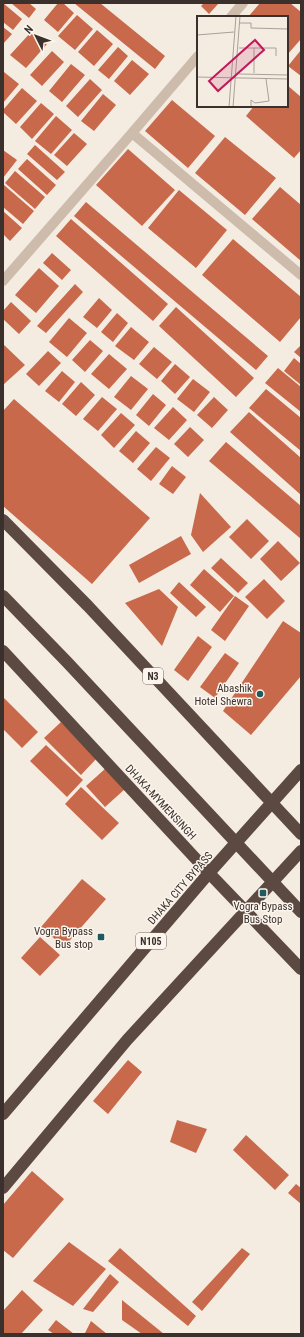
<svg xmlns="http://www.w3.org/2000/svg" width="304" height="1337" viewBox="0 0 304 1337" font-family="'Roboto Condensed',sans-serif">
  <rect width="100%" height="100%" fill="#f4ebe1"/>
  <path fill="#c8694b" d="M3,3L22,19L13,30L3,22Z
    M11,3H29L36,9L29,18Z
    M58,3H63L74,13L58,32L44,20Z
    M74,3H100L165,56L155,69Z
    M204,3H219L209,14L201,6Z
    M260,3H290L301,12V39L287,55V17H248Z
    M77,15L93,29L75,50L58,36Z
    M3,27L12,34L3,44Z
    M97,30L113,44L94,66L78,52Z
    M32,31L47,44L26,68L10,55Z
    M118,47L128,56L109,79L98,70Z
    M301,50V76L288,66Z
    M52,51L64,62L42,86L30,75Z
    M132,60L149,74L130,95L114,81Z
    M71,64L85,75L62,102L49,91Z
    M3,72H4L19,84L3,103Z
    M90,79L102,90L78,117L66,106Z
    M287,85L301,97V150L294,158L246,116L254,106H287Z
    M22,88L37,101L16,124L3,112V110Z
    M103,94L116,105L94,131L81,121Z
    M172,100L215,136L188,168L145,131Z
    M41,103L54,114L32,139L20,127Z
    M56,116L72,130L51,154L35,141Z
    M74,133L87,144L67,166L54,155Z
    M225,137L276,178L245,215L195,173Z
    M35,145L65,172L57,180L27,154Z
    M128,149L175,190L142,226L96,185Z
    M3,150L17,160L3,178Z
    M27,159L56,185L47,195L18,169Z
    M15,171L45,197L35,209L5,183Z
    M4,185L34,211L23,224L3,207Z
    M280,187L301,205V261L252,219Z
    M179,190L227,230L196,268L148,228Z
    M86,202L268,356L256,370L74,216Z
    M3,211L22,228L10,241L3,234Z
    M71,219L168,304L153,321L56,236Z
    M233,239L301,297V317L280,342L202,275Z
    M52,253L71,270L62,280L43,263Z
    M39,268L59,286L36,313L15,295Z
    M75,284L83,292L46,333L37,326Z
    M99,298L112,310L97,328L83,317Z
    M11,302L31,321L19,334L3,319V311Z
    M176,307L254,378L236,397L159,326Z
    M117,313L128,323L113,342L101,332Z
    M69,318L87,333L67,357L49,342Z
    M131,327L149,342L134,360L115,346Z
    M90,340L103,351L85,372L72,360Z
    M3,344L25,365L3,385Z
    M301,345V358L294,352Z
    M154,347L172,362L157,379L139,364Z
    M48,351L61,363L39,386L26,374Z
    M109,354L127,369L109,389L91,374Z
    M294,358L301,364V385L284,371Z
    M175,364L190,377L175,394L161,381Z
    M278,368L301,387V412L265,383Z
    M62,371L75,382L59,402L45,391Z
    M131,376L148,389L131,410L114,397Z
    M193,379L210,392L194,412L177,399Z
    M81,382L95,395L76,416L62,404Z
    M266,389L301,418V451L249,408Z
    M153,394L166,405L149,426L136,415Z
    M102,397L117,409L98,431L83,419Z
    M214,397L228,410L212,428L197,415Z
    M14,399L150,518L92,584L3,506V411Z
    M173,407L187,420L169,440L154,428Z
    M249,412L301,458V495L230,432Z
    M121,413L135,425L114,448L101,435Z
    M190,427L204,440L188,457L174,444Z
    M136,431L150,443L133,463L119,451Z
    M226,442L301,506V539L209,461Z
    M156,447L170,458L151,481L137,469Z
    M172,466L186,477L173,494L159,484Z
    M200,493L231,527L203,552L191,535Z
    M247,519L269,541L251,559L229,537Z
    M181,536L191,554L139,583L129,565Z
    M278,541L300,563L281,581L260,559Z
    M221,558L248,583L238,593L211,568Z
    M204,569L234,596L220,612L190,585Z
    M264,579L285,601L267,619L245,597Z
    M179,582L206,607L196,617L170,593Z
    M159,589L178,607L162,646L125,603Z
    M235,596L249,606L225,641L211,630Z
    M283,621L301,633V676L251,735L223,711Z
    M198,636L212,647L188,681L174,670Z
    M225,653L239,663L215,698L200,687Z
    M3,697L38,732L22,748L3,729Z
    M61,722L97,758L81,775L44,738Z
    M46,745L83,780L67,797L30,761Z
    M106,768L125,789L105,807L86,786Z
    M81,787L119,823L102,840L65,804Z
    M82,879L106,899L64,947L41,927Z
    M40,937L60,955L40,976L21,958Z
    M128,1060L142,1072L108,1114L93,1101Z
    M177,1120L207,1129L196,1153L170,1142Z
    M246,1135L289,1175L275,1190L233,1150Z
    M32,1171L64,1199L13,1258L3,1250V1205Z
    M296,1184L301,1188V1204L288,1193Z
    M69,1242L106,1269L73,1306L33,1281Z
    M120,1248L196,1316L188,1326L108,1261Z
    M242,1248L250,1254L202,1311L192,1302Z
    M110,1274L119,1282L93,1312L83,1309Z
    M22,1290L43,1310L21,1334H3V1311Z
    M122,1300L164,1334H142L122,1320Z
    M56,1320L74,1334H54L48,1330Z
    M91,1321L107,1334H87L85,1333Z"/>
  <g fill="none" stroke-linecap="round" stroke-linejoin="round">
    <path stroke="#cdbbac" stroke-width="10" d="M231,17L243,3
      M132,133L198,56
      M3,281L132,133L301,275"/>
    <path stroke="#5c4a42" stroke-width="12" d="M3,520L88,606L301,834
      M3,596L67,662L301,912
      M3,651L209,873L301,969
      M3,1114L209,873L301,770
      M3,1188L127,1040L301,851"/>
  </g>
  <g fill="#1f5a5e" stroke="#fbf5ee" stroke-width="1.5">
    <circle cx="260" cy="694" r="4"/>
    <rect x="259" y="889" width="8" height="8" rx="2"/>
    <rect x="97" y="933" width="8" height="8" rx="2"/>
  </g>
  <g text-anchor="middle" stroke-width="3" stroke-linejoin="round" paint-order="stroke">
    <g fill="#fbf5ee" stroke="#756b66" stroke-width="1">
      <rect x="143" y="668" width="20" height="16" rx="3"/>
      <rect x="136" y="933" width="30" height="16" rx="3"/>
    </g>
    <g font-size="10" font-weight="bold" fill="#3b302b">
      <text x="153" y="680">N3</text>
      <text x="151" y="945">N105</text>
    </g>
    <g font-size="11" fill="#3b302b" stroke="#fbf5ee" text-anchor="end">
      <text x="252" y="692">Abashik<tspan x="252" dy="13">Hotel Shewra</tspan></text>
      <text x="263" y="910" text-anchor="middle">Vogra Bypass<tspan x="263" dy="13">Bus Stop</tspan></text>
      <text x="93" y="935">Vogra Bypass<tspan x="93" dy="13">Bus stop</tspan></text>
    </g>
    <g font-size="11" fill="#3b302b" stroke="#fbf5ee">
      <text transform="translate(161 802) rotate(47)" y="4">DHAKA-MYMENSINGH</text>
      <text transform="translate(180 888) rotate(-49)" y="4">DHAKA CITY BYPASS</text>
    </g>
  </g>
  <g transform="translate(197 16)">
    <rect width="91" height="91" fill="#f4ebe1"/>
    <path fill="none" stroke="#aaa098" stroke-width="1" d="M43,7H54V12L91,13M0,19L37,16M42,32H57V57M57,32H79V40M42,58L91,59M0,61L91,63M32,91L39,0M36,91L43,0M54,91V84L58,87L72,85L69,63"/>
    <path fill="#c2185b" fill-opacity="0.15" stroke="#c2185b" stroke-width="2" d="M58,24L67,34L21,75L12,65Z"/>
    <rect width="91" height="91" fill="none" stroke="#3b302b" stroke-width="2"/>
  </g>
  <rect width="304" height="1337" fill="none" stroke="#3b302b" stroke-width="8"/>
  <g transform="translate(36 36) rotate(312)" stroke="#fbf5ee" stroke-width="3" paint-order="stroke">
  <path d="M0-3L7 15L0 10L-7 15Z" fill="#3b302b"/>
  <text y="-6" font-size="11" font-weight="bold" text-anchor="middle" fill="#3b302b">N</text>
  </g>
</svg>
